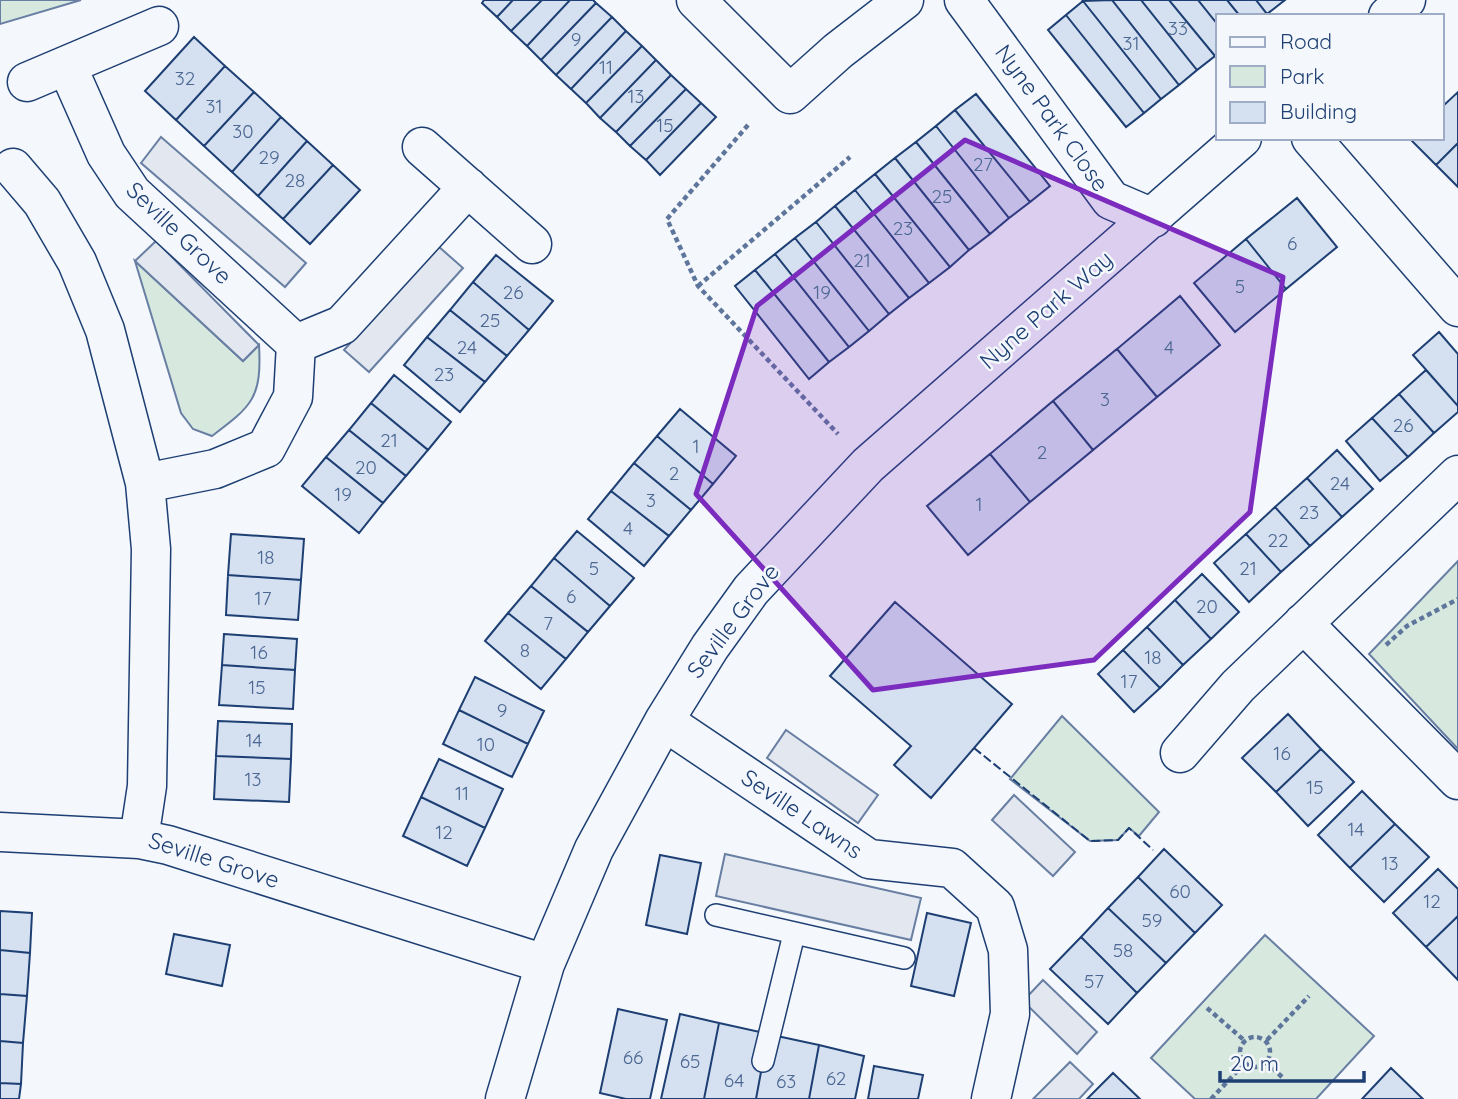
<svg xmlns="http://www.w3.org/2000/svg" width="1458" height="1099" viewBox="0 0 1458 1099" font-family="Quicksand,sans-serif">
  <rect width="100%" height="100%" fill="#f4f7fb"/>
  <path fill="#d7e8df" stroke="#687fa3" stroke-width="2" d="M0,0H81L0,24Z
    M135,261L243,361L259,345C262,398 252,406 212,436L193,429L181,413Z
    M1458,561V749L1369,654Z
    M1062,716L1159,812L1139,836L1129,828L1118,840L1090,841L1010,779Z
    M1265,935L1374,1036L1316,1099H1195L1151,1058Z"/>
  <path fill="#e3e8f0" stroke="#687fa3" stroke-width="2" d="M161,137L306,263L285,287L141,163Z
    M156,241L259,345L243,361L135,261Z
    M438,246L463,268L369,372L344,350Z
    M786,730L878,795L858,823L767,758Z
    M1014,795L1075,852L1053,876L992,820Z
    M725,854L921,898L911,940L716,896Z
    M1043,980L1097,1032L1077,1054L1023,1001Z
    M1070,1062L1093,1084L1079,1099H1033Z"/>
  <path fill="#d5e0f0" stroke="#1d3f73" stroke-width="2" d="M484,0H513L497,17L482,3Z
    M513,0H542L511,31L497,17Z
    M542,0H570L527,46L511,31Z
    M570,0H593L596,3L541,60L527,46Z
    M1112,0H1141L1197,70L1179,85Z
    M1112,0L1179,85L1161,99L1083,1Z
    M1141,0H1169L1215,56L1197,70Z
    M1169,0H1198L1218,25V53L1215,56Z
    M1198,0H1227L1240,16H1218V25Z
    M1227,0H1256L1267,14L1240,16Z
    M1256,0H1285L1267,14Z
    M1083,1L1161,99L1144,113L1066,15Z
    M596,3L612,17L556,75L541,60Z
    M1066,15L1144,113L1126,127L1048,30Z
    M612,17L626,31L571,89L556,75Z
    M626,31L642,46L586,103L571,89Z
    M194,37L225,66L176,120L145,91Z
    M642,46L656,60L600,118L586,103Z
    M656,60L671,75L616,132L600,118Z
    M225,66L254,92L204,146L176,120Z
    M671,75L686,89L630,146L616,132Z
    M686,89L701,103L646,160L630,146Z
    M254,92L281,117L232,172L204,146Z
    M1458,92V143L1436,165L1410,139L1442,138V107Z
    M976,94L1050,186L1030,202L955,110Z
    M701,103L716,117L660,175L646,160Z
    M955,110L1030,202L1009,218L936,126Z
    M281,117L307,141L258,196L232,172Z
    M936,126L1009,218L990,234L916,142Z
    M307,141L333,165L283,219L258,196Z
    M916,142L990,234L969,250L895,158Z
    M1458,143V187L1436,165Z
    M895,158L969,250L950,267L875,174Z
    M333,165L360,190L310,244L283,219Z
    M875,174L950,267L929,283L855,190Z
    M855,190L929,283L909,298L835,206Z
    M1297,198L1337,247L1286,289L1246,239Z
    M835,206L909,298L889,314L816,222Z
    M816,222L889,314L869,331L795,238Z
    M795,238L869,331L849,347L775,254Z
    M1246,239L1286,289L1235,332L1194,283Z
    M775,254L849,347L829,362L755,270Z
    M496,255L553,301L529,330L473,282Z
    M755,270L829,362L809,379L735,286Z
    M473,282L529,330L507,356L450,310Z
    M1180,296L1220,345L1157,397L1117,349Z
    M450,310L507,356L485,382L427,337Z
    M1439,332L1458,354V406L1413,355Z
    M427,337L485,382L460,412L404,365Z
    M1117,349L1157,397L1093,450L1053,401Z
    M1426,370L1458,406V412L1434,433L1399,394Z
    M394,375L451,422L428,450L371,403Z
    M1399,394L1434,433L1408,457L1372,418Z
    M1053,401L1093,450L1030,502L990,454Z
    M371,403L428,450L406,476L349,430Z
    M680,409L736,456L713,484L657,436Z
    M1372,418L1408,457L1380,481L1346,441Z
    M349,430L406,476L383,503L326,457Z
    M657,436L713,484L691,510L634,463Z
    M1337,450L1373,489L1342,517L1307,478Z
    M990,454L1030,502L968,555L927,506Z
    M326,457L383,503L359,533L302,486Z
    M634,463L691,510L669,536L611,491Z
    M1307,478L1342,517L1310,546L1275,507Z
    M611,491L669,536L644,566L588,519Z
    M1275,507L1310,546L1281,572L1246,534Z
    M577,531L634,578L610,606L554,558Z
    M231,534L304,539L301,580L228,575Z
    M1246,534L1281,572L1249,602L1214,563Z
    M554,558L610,606L588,632L531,586Z
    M1202,574L1239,612L1211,639L1175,600Z
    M228,575L301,580L298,620L226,615Z
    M531,586L588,632L566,659L508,613Z
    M1175,600L1211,639L1183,665L1147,627Z
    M895,602L1012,704L931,798L894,765L911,746L830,676Z
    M508,613L566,659L541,689L485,641Z
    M1147,627L1183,665L1160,688L1123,650Z
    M224,634L297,639L295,670L222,665Z
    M1123,650L1160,688L1134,712L1098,674Z
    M222,665L295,670L293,709L219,705Z
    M475,677L544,711L528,744L459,710Z
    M459,710L528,744L512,777L443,744Z
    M1288,714L1321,749L1276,792L1242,758Z
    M218,721L292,724L291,759L216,756Z
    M1321,749L1354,782L1308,826L1276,792Z
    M216,756L291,759L289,802L214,799Z
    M439,759L503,789L485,828L421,797Z
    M1362,791L1395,824L1350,868L1318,835Z
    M421,797L485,828L467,866L403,836Z
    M1395,824L1429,857L1384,902L1350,868Z
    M1164,849L1222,905L1195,933L1138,877Z
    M660,855L701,863L687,934L646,925Z
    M1438,869L1458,889V916L1426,947L1393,913Z
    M1138,877L1195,933L1166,963L1108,908Z
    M1108,908L1166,963L1137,993L1081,937Z
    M0,911L32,913L30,953L0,950Z
    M927,913L971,923L954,996L911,986Z
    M1458,916V980L1426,947Z
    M174,934L230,945L222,986L166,974Z
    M1081,937L1137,993L1108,1024L1050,969Z
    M0,950L30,953L27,996L0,994Z
    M0,994L27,996L23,1043L0,1041Z
    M618,1009L667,1020L650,1099H626L600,1093Z
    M680,1014L719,1023L704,1099H661Z
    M719,1023L760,1032L763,1061L756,1099H704Z
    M777,1036L819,1045L809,1099H756L763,1061Z
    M0,1041L23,1043L21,1084L0,1083Z
    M819,1045L864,1056L855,1099H809Z
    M874,1066L923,1075L918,1099H868Z
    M1391,1068L1423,1099H1362Z
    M1113,1073L1140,1099H1087Z
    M0,1083L21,1084L19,1099H0Z"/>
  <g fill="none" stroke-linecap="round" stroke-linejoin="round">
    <defs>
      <path id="lane" d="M716,915L904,958
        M763,1061L794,934"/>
      <path id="street" d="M696,0L790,94L838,51L904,0
        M964,0L1111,200L1153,218
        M1388,16L1406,0
        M67,66L106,154L132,193L296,344
        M27,82L159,26
        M1311,138L1458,307
        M422,147L532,244
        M13,168L42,202L77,262L105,330L145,483L151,549L147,786L139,839L168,845L545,964
        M145,483L215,469L266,448L293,397L296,344L342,325L468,187
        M1303,623L1458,780
        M664,721L869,859L952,868L995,907L1008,950L1010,1014L991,1099
        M1180,753L1238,686L1458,475
        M0,832L139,839
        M505,1099L545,964L594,849L664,721L710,647L751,590L868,465L1242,138"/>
    </defs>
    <use href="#lane" stroke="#1d3f73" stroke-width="24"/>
    <use href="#street" stroke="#1d3f73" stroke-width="41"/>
    <path stroke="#5e769c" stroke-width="4.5" stroke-dasharray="5 3.5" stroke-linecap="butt" d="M748,125L667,219L698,286L838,434
      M698,286L850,157
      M1386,645L1407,626L1458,599
      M1207,1008L1245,1041
      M1240 1052a15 15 0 1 1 30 0a15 15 0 1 1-30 0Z
      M1267,1040L1309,996
      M1266,1062L1282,1077
      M1211,1099L1245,1063"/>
    <use href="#lane" stroke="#f4f7fb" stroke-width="21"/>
    <use href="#street" stroke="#f4f7fb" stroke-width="38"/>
    <path stroke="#1d3f73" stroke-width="2" stroke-dasharray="9 3.5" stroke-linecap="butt" d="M974,748L1090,841L1118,840L1129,828L1153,850"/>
  </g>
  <path fill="#7b2cbf" fill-opacity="0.2" stroke="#7b2cbf" stroke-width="5" stroke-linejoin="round" d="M965,140L1283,277L1250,512L1094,660L873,690L696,494L757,306Z"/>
  <g text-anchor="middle" stroke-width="5" stroke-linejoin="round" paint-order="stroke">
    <g font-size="19" fill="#4b6792">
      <text x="1178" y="35">33</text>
      <text x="576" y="46">9</text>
      <text x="1131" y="50">31</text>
      <text x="606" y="74">11</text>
      <text x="185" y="85">32</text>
      <text x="636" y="103">13</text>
      <text x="214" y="113">31</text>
      <text x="665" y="132">15</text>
      <text x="243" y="138">30</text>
      <text x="269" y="164">29</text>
      <text x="983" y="171">27</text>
      <text x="295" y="187">28</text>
      <text x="942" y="203">25</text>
      <text x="903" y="235">23</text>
      <text x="1292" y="250">6</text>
      <text x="862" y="267">21</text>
      <text x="1240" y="293">5</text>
      <text x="513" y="299">26</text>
      <text x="822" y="299">19</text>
      <text x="490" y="327">25</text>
      <text x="467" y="354">24</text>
      <text x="1169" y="354">4</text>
      <text x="444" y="381">23</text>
      <text x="1105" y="406">3</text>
      <text x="1403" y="432">26</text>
      <text x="389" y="447">21</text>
      <text x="696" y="453">1</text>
      <text x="1042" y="459">2</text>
      <text x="366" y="474">20</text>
      <text x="674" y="480">2</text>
      <text x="1340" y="490">24</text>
      <text x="343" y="501">19</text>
      <text x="651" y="507">3</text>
      <text x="979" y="511">1</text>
      <text x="1309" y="519">23</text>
      <text x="628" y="535">4</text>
      <text x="1278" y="547">22</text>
      <text x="266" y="564">18</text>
      <text x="594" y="575">5</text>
      <text x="1248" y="575">21</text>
      <text x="571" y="603">6</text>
      <text x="263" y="605">17</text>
      <text x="1207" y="613">20</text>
      <text x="548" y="630">7</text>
      <text x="525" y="657">8</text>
      <text x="259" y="659">16</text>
      <text x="1153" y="664">18</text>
      <text x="1129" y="688">17</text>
      <text x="257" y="694">15</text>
      <text x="502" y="717">9</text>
      <text x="254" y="747">14</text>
      <text x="486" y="751">10</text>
      <text x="1282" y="760">16</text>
      <text x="253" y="786">13</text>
      <text x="1315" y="794">15</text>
      <text x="462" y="800">11</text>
      <text x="1356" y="836">14</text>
      <text x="444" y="839">12</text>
      <text x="1390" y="870">13</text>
      <text x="1180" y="898">60</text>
      <text x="1432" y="908">12</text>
      <text x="1152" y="927">59</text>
      <text x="1123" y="957">58</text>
      <text x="1094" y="988">57</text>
      <text x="633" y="1064">66</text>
      <text x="690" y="1068">65</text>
      <text x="836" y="1085">62</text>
      <text x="734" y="1087">64</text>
      <text x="786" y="1088">63</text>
    </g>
    <g font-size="23" fill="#1d3f73" stroke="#f4f7fb">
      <text transform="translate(1052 118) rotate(54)" y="8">Nyne Park Close</text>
      <text transform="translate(179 233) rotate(44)" y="8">Seville Grove</text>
      <text transform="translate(1046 310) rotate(-41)" y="8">Nyne Park Way</text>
      <text transform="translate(733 621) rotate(-53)" y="8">Seville Grove</text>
      <text transform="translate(802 814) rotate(34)" y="8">Seville Lawns</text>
      <text transform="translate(214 860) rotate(18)" y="8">Seville Grove</text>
    </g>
  </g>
  <rect x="1216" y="14" width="228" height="126" fill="#f4f7fb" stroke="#9eadc5" stroke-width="2"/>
  <rect x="1230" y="37" width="35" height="10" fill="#f4f7fb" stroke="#9eadc5" stroke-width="2"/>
  <text x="1280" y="49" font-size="21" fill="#1d3f73">Road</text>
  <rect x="1230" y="66" width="35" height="21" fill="#d7e8df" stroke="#9eadc5" stroke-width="2"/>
  <text x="1280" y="84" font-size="21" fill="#1d3f73">Park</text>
  <rect x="1230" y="102" width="35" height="21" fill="#d5e0f0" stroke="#9eadc5" stroke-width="2"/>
  <text x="1280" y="119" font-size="21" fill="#1d3f73">Building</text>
  <path d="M1220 1071v10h144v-10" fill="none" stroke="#1d3f73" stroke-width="3.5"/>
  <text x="1230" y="1071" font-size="21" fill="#1d3f73" stroke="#f4f7fb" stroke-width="5" paint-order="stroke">20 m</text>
</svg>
